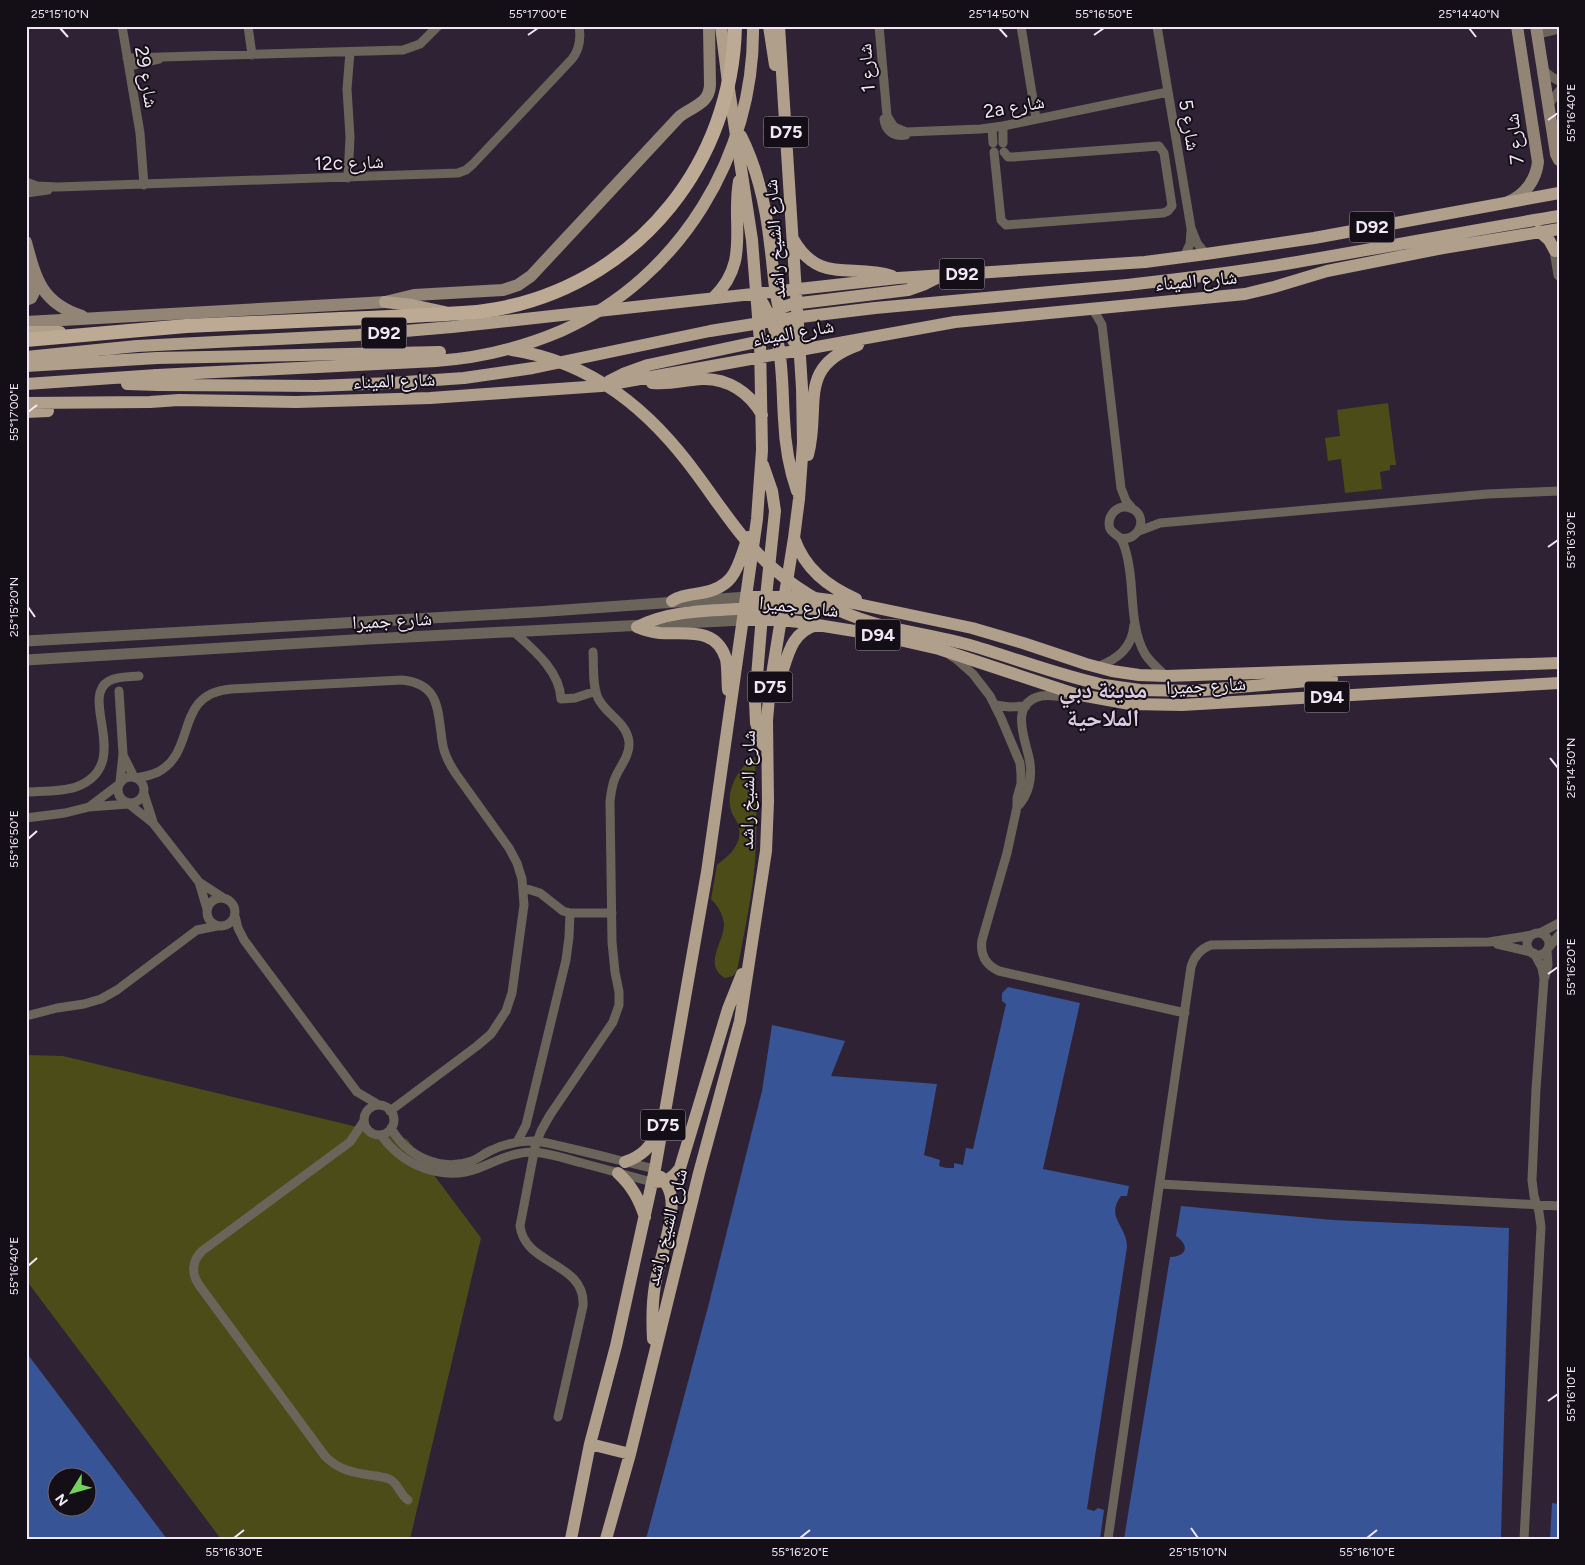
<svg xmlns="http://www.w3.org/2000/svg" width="1585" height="1565" viewBox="0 0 1585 1565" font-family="Figtree,'Noto Naskh Arabic',sans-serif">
  <rect width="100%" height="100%" fill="#302235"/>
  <path fill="#4b4c18" d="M1388,403L1396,465H1390V470L1380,472L1382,489L1345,493L1341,459L1328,461L1325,438L1340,436L1337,410Z
    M755,757C756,796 758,834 754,873C750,906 743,939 737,971L733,976L725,978C702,965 725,941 724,924C723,914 718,906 711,899L717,865C730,855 744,843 738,824C736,819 732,815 731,810C725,791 739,766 755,757Z
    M26,1055L63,1056L407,1139L481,1238L410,1539H221L26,1280Z"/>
  <path fill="#375496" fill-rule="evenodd" d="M1008,987L1080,1003L1043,1169L1129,1186L1127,1196H1121C1105,1218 1127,1225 1127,1247L1087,1509L1094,1511L1098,1508L1104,1510L1100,1539H646L708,1307L762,1091L772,1025L845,1041L831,1076L937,1084L924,1155L940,1160L939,1166L946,1168H954V1163L963,1165L966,1148L973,1149L1006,1004L1002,1001V993Z
    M1181,1206L1333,1220L1509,1228L1501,1539H1124L1170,1257C1187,1256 1190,1246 1176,1236Z
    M26,1352L167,1539H26ZM58,1478H88V1508H58Z
    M1552,1503L1559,1504V1539H1550Z"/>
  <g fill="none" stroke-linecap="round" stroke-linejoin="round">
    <path stroke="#6b645a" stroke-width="9" d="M122,26L140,133L144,185
      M248,26L252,55
      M879,26L887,116L894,127L906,132L981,129L1003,126L1168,92
      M1021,26L1036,118
      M1157,26L1191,228L1197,243L1206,254
      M1538,34L1559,29
      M127,58L403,50L420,44L438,26
      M129,66L159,59
      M1543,70L1552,77L1559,81
      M1549,104L1559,91
      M884,119C885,131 894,137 906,135
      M1003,126V143
      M992,128L993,143
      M994,152L1001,220L1006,225L1163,213L1168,211L1172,206L1164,153L1159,146L1013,157H1008L1004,152
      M348,178L350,137L347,89L350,52
      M26,182L37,186L58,187L458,173L466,170L473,164L572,59C580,49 581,38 579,26
      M26,193L48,190
      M1184,257L1190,244L1191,231
      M1091,308L1097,316L1102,325L1121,488L1126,501L1132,508
      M1139,531L1160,523L1487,494L1559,491
      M1120,538C1141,542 1149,514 1130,508C1119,504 1109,513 1109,524C1109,532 1115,533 1120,538C1123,541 1125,548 1126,552C1129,562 1130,572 1131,582C1133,606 1133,633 1145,654C1150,662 1158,669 1166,676
      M514,632C533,649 560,671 561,699L575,698L596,691
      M951,656L956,659L973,674L990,696L1001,718L1020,763L1021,774V784L1017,798V807L1007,853L982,940C980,954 985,965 999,971L1185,1013
      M1097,667C1118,659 1132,648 1134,625
      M119,691L123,754L120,782
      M995,705L1010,707L1026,706
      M123,755L134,777
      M118 790a13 13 0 1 1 26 0a13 13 0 1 1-26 0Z
      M135,778C143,777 151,775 158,772C198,751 173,694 231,689L402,680C443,684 437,715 443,746C445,756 450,765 456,774L509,848L517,863L522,879L524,905L512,993L506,1011L491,1034L477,1046L390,1111
      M26,792C42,791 61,792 76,787C135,765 78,698 109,681C117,676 129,677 139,676
      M144,794L153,822
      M129,804L153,823L199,882L222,897
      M89,807L118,785
      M1017,807C1029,796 1032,778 1030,763C1027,742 1007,704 1041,696C1053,694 1065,698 1076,699
      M26,818L65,813L89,807L128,804
      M199,882L207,909
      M524,888L540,893L563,911L570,913H612
      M207 912a14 14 0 1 1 28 0a14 14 0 1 1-28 0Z
      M235,916L238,928L244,940L357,1092L379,1105
      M1540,933L1559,923
      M1527 944a11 11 0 1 1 22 0a11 11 0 1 1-22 0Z
      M1497,944L1531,952
      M1549,947L1559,935
      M1545,977L1548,965L1547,950
      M26,1016L57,1008L84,1004L101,999L117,990L197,930L217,926
      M364 1120a15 15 0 1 1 30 0a15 15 0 1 1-30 0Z
      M364,1121L350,1142L202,1251C192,1261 191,1273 199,1285L325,1456C339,1471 356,1473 376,1476C381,1477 386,1477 391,1480C399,1485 400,1495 408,1500
      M391,1128C407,1157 441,1172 472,1161C479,1158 485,1153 492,1150C505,1144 519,1141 533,1141C548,1142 563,1147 577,1150C603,1156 629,1163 655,1169
      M381,1135C403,1166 442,1182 479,1168C497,1161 513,1152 533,1152C550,1153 566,1159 582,1163C605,1169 629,1176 652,1182
      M517,1142L526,1125L566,960L569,937L570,913
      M1160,1184L1559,1206
      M558,1417L583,1306C586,1262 525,1266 520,1226L535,1147L541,1131L550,1115L613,1022L619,1005V992L615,972L612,942L610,801C611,793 612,785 615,778C620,766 630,756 629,742C627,722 606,715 598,698C592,685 594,666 593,652
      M1108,1539L1191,967C1194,956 1200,949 1211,945L1489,942L1532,935
      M1524,1539L1541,1227L1539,1212L1534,1196L1532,1180L1536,1089L1544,979L1542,968L1534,953"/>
    <path stroke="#6b645a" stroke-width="11" d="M1555,251L1559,275
      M26,641L536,612L747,597
      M26,660L369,639L743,620"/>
    <path stroke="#928576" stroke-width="12" d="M1536,26L1556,154L1559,160
      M1508,202C1525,195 1536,180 1538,162L1517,26
      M26,242C36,280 42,303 82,316
      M26,300L31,298L34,292L30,275
      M26,322L369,303L385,302L414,295L503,290L518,285L531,276L679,117C692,106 709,105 710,85L709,26"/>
    <path stroke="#af9f8b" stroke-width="12" d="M769,26L775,65
      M741,136C758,170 766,206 770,244C776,286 772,314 800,350
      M1539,231L1549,240L1555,251
      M793,239C819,285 852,263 892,276
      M1127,285C1180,279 1233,273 1285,264C1376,249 1467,231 1559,216
      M756,293C785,332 781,373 784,419C785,444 789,468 797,491
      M713,298C751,262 731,225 739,181
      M385,302L412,305L445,312
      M773,314L783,307L792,304L908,290L925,284L937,278
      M26,332H60
      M26,357L137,346L358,335L452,327L898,278L1145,262L1206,254L1314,238L1559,193
      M26,366L157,358L440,352
      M609,381L623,374L648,365L766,340
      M652,383C669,385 685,380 702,379C728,378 750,393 762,415
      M26,384L157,375
      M127,384L158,385
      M26,403L150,402L179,400L296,402L364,400L430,398L601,386L955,322L1245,294L1274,287L1327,271L1443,248L1559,229
      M26,412L48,411
      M808,455C821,406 796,367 858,345
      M763,465L772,491L775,511L766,597L770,608L781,620
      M794,538C805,569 827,586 856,599
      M747,597H806L853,603L972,628L1023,643L1086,664L1112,671L1139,675L1166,676L1559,663
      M747,597L755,603L762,615L755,701L756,723L763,745
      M672,601C681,595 690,595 701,593C737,587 738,564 748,537
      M777,607L837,610
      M743,620H781L799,622L873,634L939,649L1075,694L1130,704L1182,705L1559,683
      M637,627C672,609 714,611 752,608
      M637,627C644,630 652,632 660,633C685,635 716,626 726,659C728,669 727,680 728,690
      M1104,685L1140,690L1193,691L1332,679
      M772,697C788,672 783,634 817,625
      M625,1162C642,1156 651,1147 658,1131
      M618,1173C632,1186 639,1199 645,1217
      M652,1182C666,1182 672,1179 680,1168L728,1009L742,974
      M653,1339C652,1321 652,1303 655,1285C659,1261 675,1219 671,1197C670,1189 666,1183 661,1177
      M590,1444L630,1454
      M571,1539L590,1444L616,1346L655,1169L707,872L757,519L762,450L760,342L752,240L728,83L721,26
      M606,1539L630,1454L699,1173L740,1021L766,851L768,802L767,720L770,687L794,538L799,499L803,443L802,388L779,26"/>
    <path stroke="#bcaa94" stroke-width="14" d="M26,340L186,326L341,319"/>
    <path stroke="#af9f8b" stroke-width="12" d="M512,350C593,362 651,411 698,476C726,514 747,549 786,579C816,602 851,618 888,627C914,633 940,637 966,644C1012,657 1057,675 1104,685
      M157,375L436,361C480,358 521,348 561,331C680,278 755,155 753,26
      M158,385L316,386L391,383L464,378L533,368L710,331L792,318L875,308L1127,285"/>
    <path stroke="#bcaa94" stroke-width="14" d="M341,319C369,318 397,317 425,315C452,314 480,313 507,307C641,277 732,162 735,26"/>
  </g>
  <path fill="none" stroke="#f1e8f6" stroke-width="2" d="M60,28L68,37M999,28L1007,37M1469,28L1476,37M528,35L538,28M1094,35L1104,28M1548,120L1558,113M28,412L37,405M1548,547L1558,540M28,607L35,617M1550,758L1558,768M28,839L37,831M1548,974L1558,967M28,1266L37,1258M1548,1401L1558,1394M1191,1528L1198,1538M234,1538L244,1530M800,1538L810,1530M1367,1538L1377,1530"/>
  <g text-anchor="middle" stroke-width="4" stroke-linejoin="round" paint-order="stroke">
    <g fill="#140e17" stroke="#afa7b3" stroke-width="1">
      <rect x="763.5" y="116.5" width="45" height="31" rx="4"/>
      <rect x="1349.5" y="211.5" width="45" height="31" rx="4"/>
      <rect x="939.5" y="258.5" width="45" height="31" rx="4"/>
      <rect x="361.5" y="317.5" width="45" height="31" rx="4"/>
      <rect x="855.5" y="619.5" width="45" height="31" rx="4"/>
      <rect x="747.5" y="671.5" width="45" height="31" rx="4"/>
      <rect x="1304.5" y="681.5" width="45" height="31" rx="4"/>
      <rect x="640.5" y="1109.5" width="45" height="31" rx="4"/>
    </g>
    <g font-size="18" font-weight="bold" fill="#f1e8f6">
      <text x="786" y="138">D75</text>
      <text x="1372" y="233">D92</text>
      <text x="962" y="280">D92</text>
      <text x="384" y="339">D92</text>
      <text x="878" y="641">D94</text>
      <text x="770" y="693">D75</text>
      <text x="1327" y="703">D94</text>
      <text x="663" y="1131">D75</text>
    </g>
    <g font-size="19" fill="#f1e8f6" stroke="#140e17">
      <text transform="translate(866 68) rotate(-95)" y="7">شارع 1</text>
      <text transform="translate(147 77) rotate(80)" y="7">شارع 29</text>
      <text transform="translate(1014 106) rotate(-10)" y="7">2a شارع</text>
      <text transform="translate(1190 125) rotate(81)" y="7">شارع 5</text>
      <text transform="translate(1514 139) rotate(-96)" y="7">شارع 7</text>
      <text transform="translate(349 162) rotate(-2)" y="7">12c شارع</text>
      <text transform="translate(774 239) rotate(-94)" y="7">شارع الشيخ راشد</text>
      <text transform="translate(1196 280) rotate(-5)" y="7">شارع الميناء</text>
      <text transform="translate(793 332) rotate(-10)" y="7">شارع الميناء</text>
      <text transform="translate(394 380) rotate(-2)" y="7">شارع الميناء</text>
      <text transform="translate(799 606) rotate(6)" y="7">شارع جميرا</text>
      <text transform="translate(392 620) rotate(-3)" y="7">شارع جميرا</text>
      <text transform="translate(1206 685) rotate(-3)" y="7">شارع جميرا</text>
      <text transform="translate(747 790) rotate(-89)" y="7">شارع الشيخ راشد</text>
      <text transform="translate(666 1227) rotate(-76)" y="7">شارع الشيخ راشد</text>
    </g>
    <g font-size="24" font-weight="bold" fill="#ddcbe5" stroke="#140e17">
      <text x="1103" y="698">مدينة دبي<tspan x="1103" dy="28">الملاحية</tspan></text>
    </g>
  </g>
  <rect width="1585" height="1565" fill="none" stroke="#140e17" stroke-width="55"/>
  <g transform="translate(72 1492) rotate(233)"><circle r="24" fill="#140e17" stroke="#6c6570"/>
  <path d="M0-4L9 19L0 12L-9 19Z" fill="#75d25b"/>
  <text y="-8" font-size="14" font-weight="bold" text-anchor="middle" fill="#f1e8f6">N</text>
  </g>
  <rect x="28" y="28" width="1530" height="1510" fill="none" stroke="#f1e8f6" stroke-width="2"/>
  <g font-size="12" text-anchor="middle" fill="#f1e8f6">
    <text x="60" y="18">25°15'10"N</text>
    <text x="538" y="18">55°17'00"E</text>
    <text x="999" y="18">25°14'50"N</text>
    <text x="1104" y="18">55°16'50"E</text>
    <text x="1469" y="18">25°14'40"N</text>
    <text transform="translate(1571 113) rotate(-90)" y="4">55°16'40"E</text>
    <text transform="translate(14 412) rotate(-90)" y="4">55°17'00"E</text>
    <text transform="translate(1571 540) rotate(-90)" y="4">55°16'30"E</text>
    <text transform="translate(14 607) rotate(-90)" y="4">25°15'20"N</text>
    <text transform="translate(1571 768) rotate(-90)" y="4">25°14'50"N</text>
    <text transform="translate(14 839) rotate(-90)" y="4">55°16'50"E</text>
    <text transform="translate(1571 967) rotate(-90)" y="4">55°16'20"E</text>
    <text transform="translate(14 1266) rotate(-90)" y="4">55°16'40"E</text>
    <text transform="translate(1571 1394) rotate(-90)" y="4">55°16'10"E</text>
    <text x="234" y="1556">55°16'30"E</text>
    <text x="800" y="1556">55°16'20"E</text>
    <text x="1198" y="1556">25°15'10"N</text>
    <text x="1367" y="1556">55°16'10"E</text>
  </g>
</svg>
